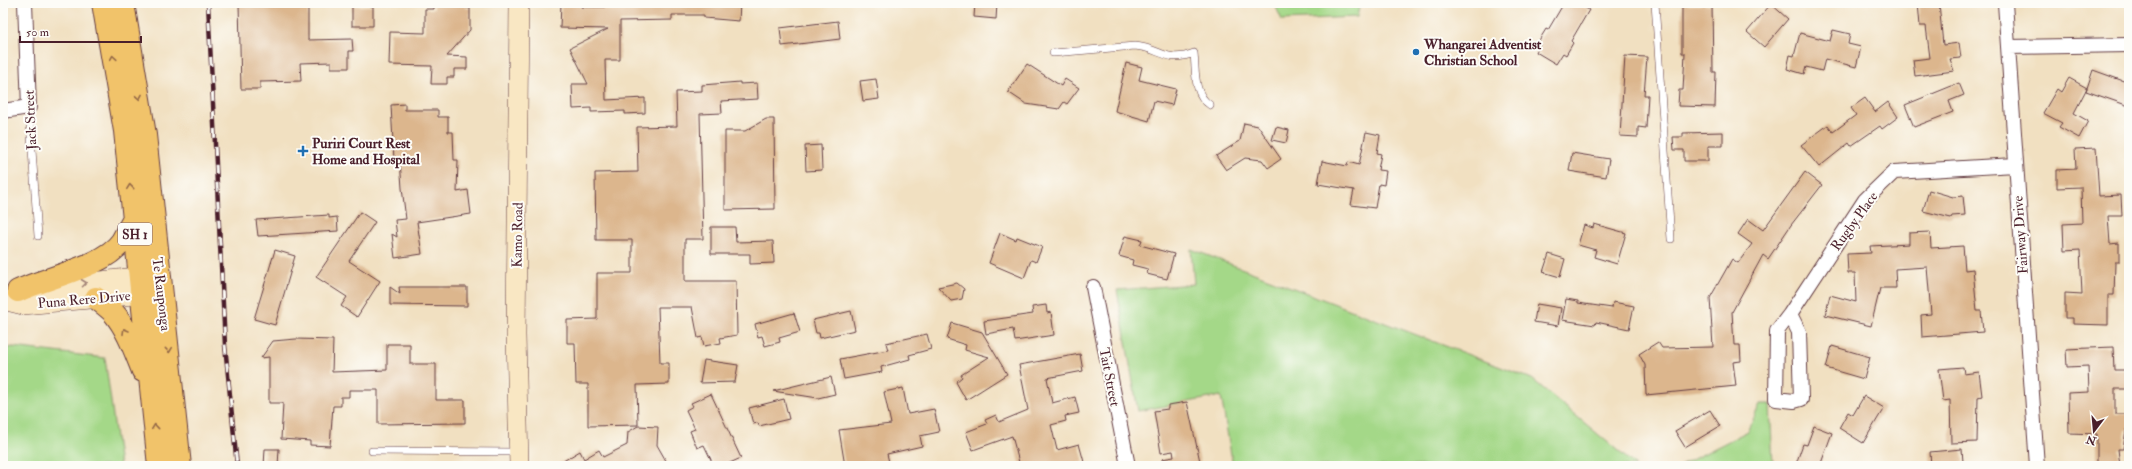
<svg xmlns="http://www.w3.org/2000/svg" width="2132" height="469" viewBox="0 0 2132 469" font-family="'IM FELL Double Pica',serif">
  <rect width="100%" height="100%" fill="#fdfcf7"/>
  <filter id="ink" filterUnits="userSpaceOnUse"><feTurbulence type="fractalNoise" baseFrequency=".025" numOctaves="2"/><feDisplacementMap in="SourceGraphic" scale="8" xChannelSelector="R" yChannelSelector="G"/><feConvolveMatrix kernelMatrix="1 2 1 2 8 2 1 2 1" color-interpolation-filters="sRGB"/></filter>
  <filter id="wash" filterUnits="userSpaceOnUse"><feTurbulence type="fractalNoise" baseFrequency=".012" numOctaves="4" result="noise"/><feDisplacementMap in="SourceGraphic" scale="16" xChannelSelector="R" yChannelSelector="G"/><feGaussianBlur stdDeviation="0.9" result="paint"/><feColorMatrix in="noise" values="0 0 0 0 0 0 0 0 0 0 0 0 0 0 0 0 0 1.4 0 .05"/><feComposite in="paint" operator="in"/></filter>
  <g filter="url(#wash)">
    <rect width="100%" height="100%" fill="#f1e0c1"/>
    <path fill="#a4d888" stroke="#777c5a" d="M1274,3H1360L1357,17L1282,20Z
      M1191,249L1532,379L1636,466H1233L1221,396L1138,411L1117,290L1194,284Z
      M13,347L105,358L120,466H3V349Z
      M1760,404H1770L1773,466H1680L1748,431Z"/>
    <g id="blocks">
      <path fill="#dcb68d" d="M239,3H308V40L352,39L353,51H349V68H331V62L300,63L301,81L260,82V89H241Z
        M434,3H466V8H470V30L447,56L467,57V69H454V77H447V84H431L432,66L389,65L390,32L425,33V9H434Z
        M561,3H581V7H605L606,3H740L739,21L704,18V15H672V20L620,21V60H605L606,100L645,98V113L625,114V111L591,112V108L573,109L572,84H588L570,48L608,29L560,28Z
        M975,3H997L996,19L974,17Z
        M1564,3H1577L1589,10L1571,41L1573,43L1566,55L1563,53L1556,64L1536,52L1540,44L1538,42L1546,29L1548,30Z
        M1918,3H1939L1943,45L1959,43L1961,58L1950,59L1954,71L1915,76L1913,60L1930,58L1926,26H1920Z
        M1771,4L1788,19L1764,47L1747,32Z
        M1682,5H1712L1713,72H1716L1715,107L1678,106L1679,90H1683L1685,53H1682Z
        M352,6H373V26H352Z
        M838,21L840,39L782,46L780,28Z
        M1833,30L1850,34L1848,44L1861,47L1856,67L1825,59L1822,71L1806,67L1804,74L1787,69L1790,55L1794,56L1800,33L1830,41Z
        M1625,56L1647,57L1644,95H1648L1646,128L1638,127V137L1620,136Z
        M1126,63L1142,67L1139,80L1176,89L1172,105L1154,101L1149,121L1115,111Z
        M1027,64L1061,86L1065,79L1079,88L1067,104L1064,102L1059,109L1026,104L1008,92Z
        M2093,70L2129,83V106L2086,91Z
        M2069,78L2087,88L2074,113L2088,121L2079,138L2059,127L2062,123L2043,113L2057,89L2061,92Z
        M876,79L879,99L863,101L860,81Z
        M740,82V84L757,83L758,99L721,101L722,113L700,114L703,239H685V281H736L737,335L720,338L721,343L704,346L702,337L698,338L692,307H658L660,363H669V384L637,385L638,425L588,426V384H576L575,343H567V320L597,319V273H632V240H596L595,173L638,172L637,127L677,126L676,92L702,91V85Z
        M1959,83L1964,95L1949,101L1953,112L1914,127L1905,105Z
        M1865,98L1875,112L1888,102L1898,117L1882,129L1880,126L1851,146L1849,143L1819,167L1801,145L1828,125L1833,132L1856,115L1851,108Z
        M405,104V110H438V117H448V132H453L454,160H458L457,192L468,190L471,214L417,222L422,254L395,258L392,234L397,237L395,220L406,219L402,188L400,160H394L391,105Z
        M766,119H774L775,209L725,210V131H745Z
        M1244,123L1258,126L1281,159L1268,168L1262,160L1245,158L1226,170L1216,156L1240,141Z
        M1276,127L1289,130L1286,143L1272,140Z
        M1366,132L1380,135L1377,153L1381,154L1378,170L1386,171L1384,185L1379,184L1375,208L1351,205L1354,190L1318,184L1322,161L1347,166L1348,162L1359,165Z
        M1723,132V146H1708V161H1684V150H1674L1673,137H1683V133Z
        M821,145L822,170L806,171L805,146Z
        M2096,148L2099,196L2121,195L2122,216H2108L2110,244L2119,243V262H2115L2114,295H2108V325L2073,324V318H2065V293L2082,294L2080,250L2064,251L2063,224L2082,223L2081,187L2057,188V170L2076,169L2075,149Z
        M1572,153L1609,159L1606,177L1569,171Z
        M1805,172L1822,185L1791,225L1768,259L1763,255L1732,312L1734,345H1740L1741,361L1733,362L1736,386L1646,395L1645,365L1639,354L1658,342L1662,348L1713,347L1710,298L1732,259L1738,263L1752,244L1738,234L1748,219L1763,230Z
        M1929,190L1953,197L1963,196L1965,215L1952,216L1951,218L1923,211Z
        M360,212L375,222L349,261L380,281L357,317L341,306L347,297L316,277Z
        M329,215V218L337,217L338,231L258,236L256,220Z
        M1594,224L1626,233L1617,264L1594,257L1596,250L1578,245L1584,225L1593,228Z
        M711,227H735L736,242L773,241L774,263L750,264V254H711Z
        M1930,232L1931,248L1963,246L1965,270L1973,269L1977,311H1981L1983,332L1922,337L1921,315L1931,314L1927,267L1895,269L1896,288H1880L1871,326L1825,315L1830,295L1856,302L1855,273H1848L1847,254L1871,253L1870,246L1909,244V233Z
        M1000,233L1016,240L1017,237L1042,247L1036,262L1031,260L1024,278L989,263Z
        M1125,236L1142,240L1140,245L1174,254L1167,279L1147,274L1148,269L1132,265L1133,260L1119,256Z
        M275,250L295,256L275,325L254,319Z
        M1549,254L1565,259L1560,277L1543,272Z
        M957,283L964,289L962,299L951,301L938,287Z
        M390,287L400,294L399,287H467V306L390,305Z
        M1566,299L1578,301V303L1612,308L1613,302L1634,306L1629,329L1596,322L1595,325L1562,320Z
        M1537,304L1561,308L1558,326L1534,322Z
        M1046,305L1047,313L1051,312L1054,335L1015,341L1013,329L986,334L984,321L1033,314L1032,307Z
        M851,311L855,330L820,338L819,333H816L813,320Z
        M794,313L800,332L779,338L780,342L765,346L762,336L758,337L755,324Z
        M952,323L982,332L1007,374L966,400L956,382L962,377L961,375L989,357L965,350L966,345L947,339Z
        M927,334L931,349L909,355L910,359L881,367L882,372L844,379L840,359L888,350L886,343Z
        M296,339L333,340L332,372L387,370V344H410V364H436V400H465V423L378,424V390H349V397H341V406H333L330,446L310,445V441L281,439L283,403H269V357L261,358L273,341Z
        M1832,346L1870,357L1864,379L1826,368Z
        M2113,347L2114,370H2129V389H2115V414H2129V430H2126L2123,449H2118L2120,466H2097V434L2069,433L2068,393L2089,392L2088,366L2067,367L2066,349Z
        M1080,354L1083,371L1047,378L1052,403L1075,397L1079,413L1065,416L1066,421L1051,425L1057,450L1079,444L1084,462L1067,466H1020L1012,436L973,450L966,432L987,424L985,420L996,415L999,422L1028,410L1019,365Z
        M704,360L738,365L735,382L700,383Z
        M1963,367L1964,374L1979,372L1982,396L1978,397L1977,442L1951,443L1950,400L1943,401L1939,369Z
        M831,377L835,394L818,398L773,391Z
        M903,388L908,414L934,409L939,432L920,436L922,446L887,454L889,462L845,466L839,430L891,424L884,392Z
        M711,394L741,458L723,466H714L704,445L697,448L690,431L695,429L686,410L693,406L691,403Z
        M1864,396L1884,408L1863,443L1839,428L1848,412L1853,415Z
        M784,399L789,419L759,426L758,423L753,424L749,408Z
        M1187,402L1201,466H1163L1162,459L1174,457L1173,451L1161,453L1154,411L1168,409V405Z
        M1710,410L1720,426L1685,447L1675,431Z
        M638,426L658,427L657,445L669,466H555L580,451L584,459L599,450L603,457L627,445L628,432Z
        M1814,426L1832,433L1820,466H1802L1796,464L1803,444L1807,445Z
        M265,449H279L278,466H264Z
        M1962,449L1963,462H1960L1961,466H1931L1930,452Z"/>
    </g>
  </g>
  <g filter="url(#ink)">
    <use href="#blocks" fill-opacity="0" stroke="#633c42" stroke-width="1"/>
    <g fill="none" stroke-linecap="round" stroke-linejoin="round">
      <defs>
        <path id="lane" d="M1655,3L1671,239
          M1053,53L1135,46C1161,48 1166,64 1194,53C1196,71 1193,94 1210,105
          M29,107L38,236
          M372,451L518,452"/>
        <path id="street" d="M2005,3L2037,466
          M2008,47L2129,45
          M3,111L29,107L25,3
          M1093,287L1128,466
          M1790,314L1777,331L1776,399L1794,401L1801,399L1799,332L1790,314L1865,200L1894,172L2015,165"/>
        <path id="secondary" d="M519,3L516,335L519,466
          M41,288L153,275
          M3,300L23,305L156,293"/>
        <path id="highway" d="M103,3L125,131L159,466
          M123,3L145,135L180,466
          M18,291C47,277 104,267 122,241C126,234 130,226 134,219
          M96,298C101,302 108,307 113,312C127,328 135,351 143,371"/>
      </defs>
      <use href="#lane" stroke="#633c42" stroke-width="8"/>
      <use href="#street" stroke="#633c42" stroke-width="16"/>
      <use href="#secondary" stroke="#633c42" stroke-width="20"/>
      <use href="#highway" stroke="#633c42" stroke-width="24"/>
      <use href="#lane" stroke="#fff" stroke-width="7"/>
      <use href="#street" stroke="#fff" stroke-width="14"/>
      <use href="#secondary" stroke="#f9e7c3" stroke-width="19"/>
      <use href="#highway" stroke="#f1c36a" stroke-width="22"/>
      <defs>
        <path id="rail" d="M208,3L225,345L237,466"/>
      </defs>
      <use href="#rail" stroke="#4a1f2b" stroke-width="4.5"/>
      <use href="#rail" stroke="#fdfcf7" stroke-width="3" stroke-dasharray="9" stroke-linecap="butt"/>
    </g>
    <defs><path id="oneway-chevron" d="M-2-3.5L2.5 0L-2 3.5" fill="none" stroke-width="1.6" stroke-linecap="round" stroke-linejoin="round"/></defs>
    <g stroke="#956947">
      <use href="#oneway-chevron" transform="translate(113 58) rotate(-99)"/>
      <use href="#oneway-chevron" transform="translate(139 97) rotate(80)"/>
      <use href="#oneway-chevron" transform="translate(130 187) rotate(-96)"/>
      <use href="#oneway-chevron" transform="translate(125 331) rotate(-120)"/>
      <use href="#oneway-chevron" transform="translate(169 350) rotate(84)"/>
      <use href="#oneway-chevron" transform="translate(155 427) rotate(-96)"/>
    </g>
    <use stroke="#a28377" href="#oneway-chevron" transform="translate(84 283) rotate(-7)"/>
  </g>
  <g fill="#1f6fb2" stroke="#fdfcf7" stroke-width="1.5">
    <circle cx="1416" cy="52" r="4"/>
    <path d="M301 145h4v4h4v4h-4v4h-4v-4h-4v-4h4z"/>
  </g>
  <g text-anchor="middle" stroke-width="4" stroke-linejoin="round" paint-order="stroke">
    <rect fill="#fdfcf7" stroke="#806168" stroke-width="1" x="118" y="223" width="34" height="22" rx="3"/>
    <g font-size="13" font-weight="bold" fill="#4a1f2b">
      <text x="135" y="239">SH 1</text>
    </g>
    <g font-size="14" font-weight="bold" fill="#4a1f2b" stroke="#fdfcf7" text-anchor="start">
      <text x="1424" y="49">Whangarei Adventist<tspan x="1424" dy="16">Christian School</tspan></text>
      <text x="312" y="148">Puriri Court Rest<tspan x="312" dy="16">Home and Hospital</tspan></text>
    </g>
    <g font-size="14" fill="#4a1f2b" stroke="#fdfcf7">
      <text transform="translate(30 120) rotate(-93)" y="5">Jack Street</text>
      <text transform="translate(1854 221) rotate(-54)" y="5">Rugby Place</text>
      <text transform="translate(517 235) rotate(-89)" y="5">Kamo Road</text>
      <text transform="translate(2020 235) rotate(-94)" y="5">Fairway Drive</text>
      <text transform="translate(162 294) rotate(83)" y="5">Te Rauponga</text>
      <text transform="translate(84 299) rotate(-5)" y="5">Puna Rere Drive</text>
      <text transform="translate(1110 377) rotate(79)" y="5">Tait Street</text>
    </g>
  </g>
  <rect width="2132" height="469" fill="none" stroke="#fdfcf7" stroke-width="16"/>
  <g transform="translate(2094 431) rotate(196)" stroke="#fdfcf7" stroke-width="3" paint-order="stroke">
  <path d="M0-3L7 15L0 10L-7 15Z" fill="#4a1f2b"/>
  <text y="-6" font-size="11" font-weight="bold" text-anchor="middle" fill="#4a1f2b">N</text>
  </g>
  <path d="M20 36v6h121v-6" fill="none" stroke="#4a1f2b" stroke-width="2"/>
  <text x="26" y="36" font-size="12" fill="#4a1f2b" stroke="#fdfcf7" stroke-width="3" paint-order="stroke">50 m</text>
</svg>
